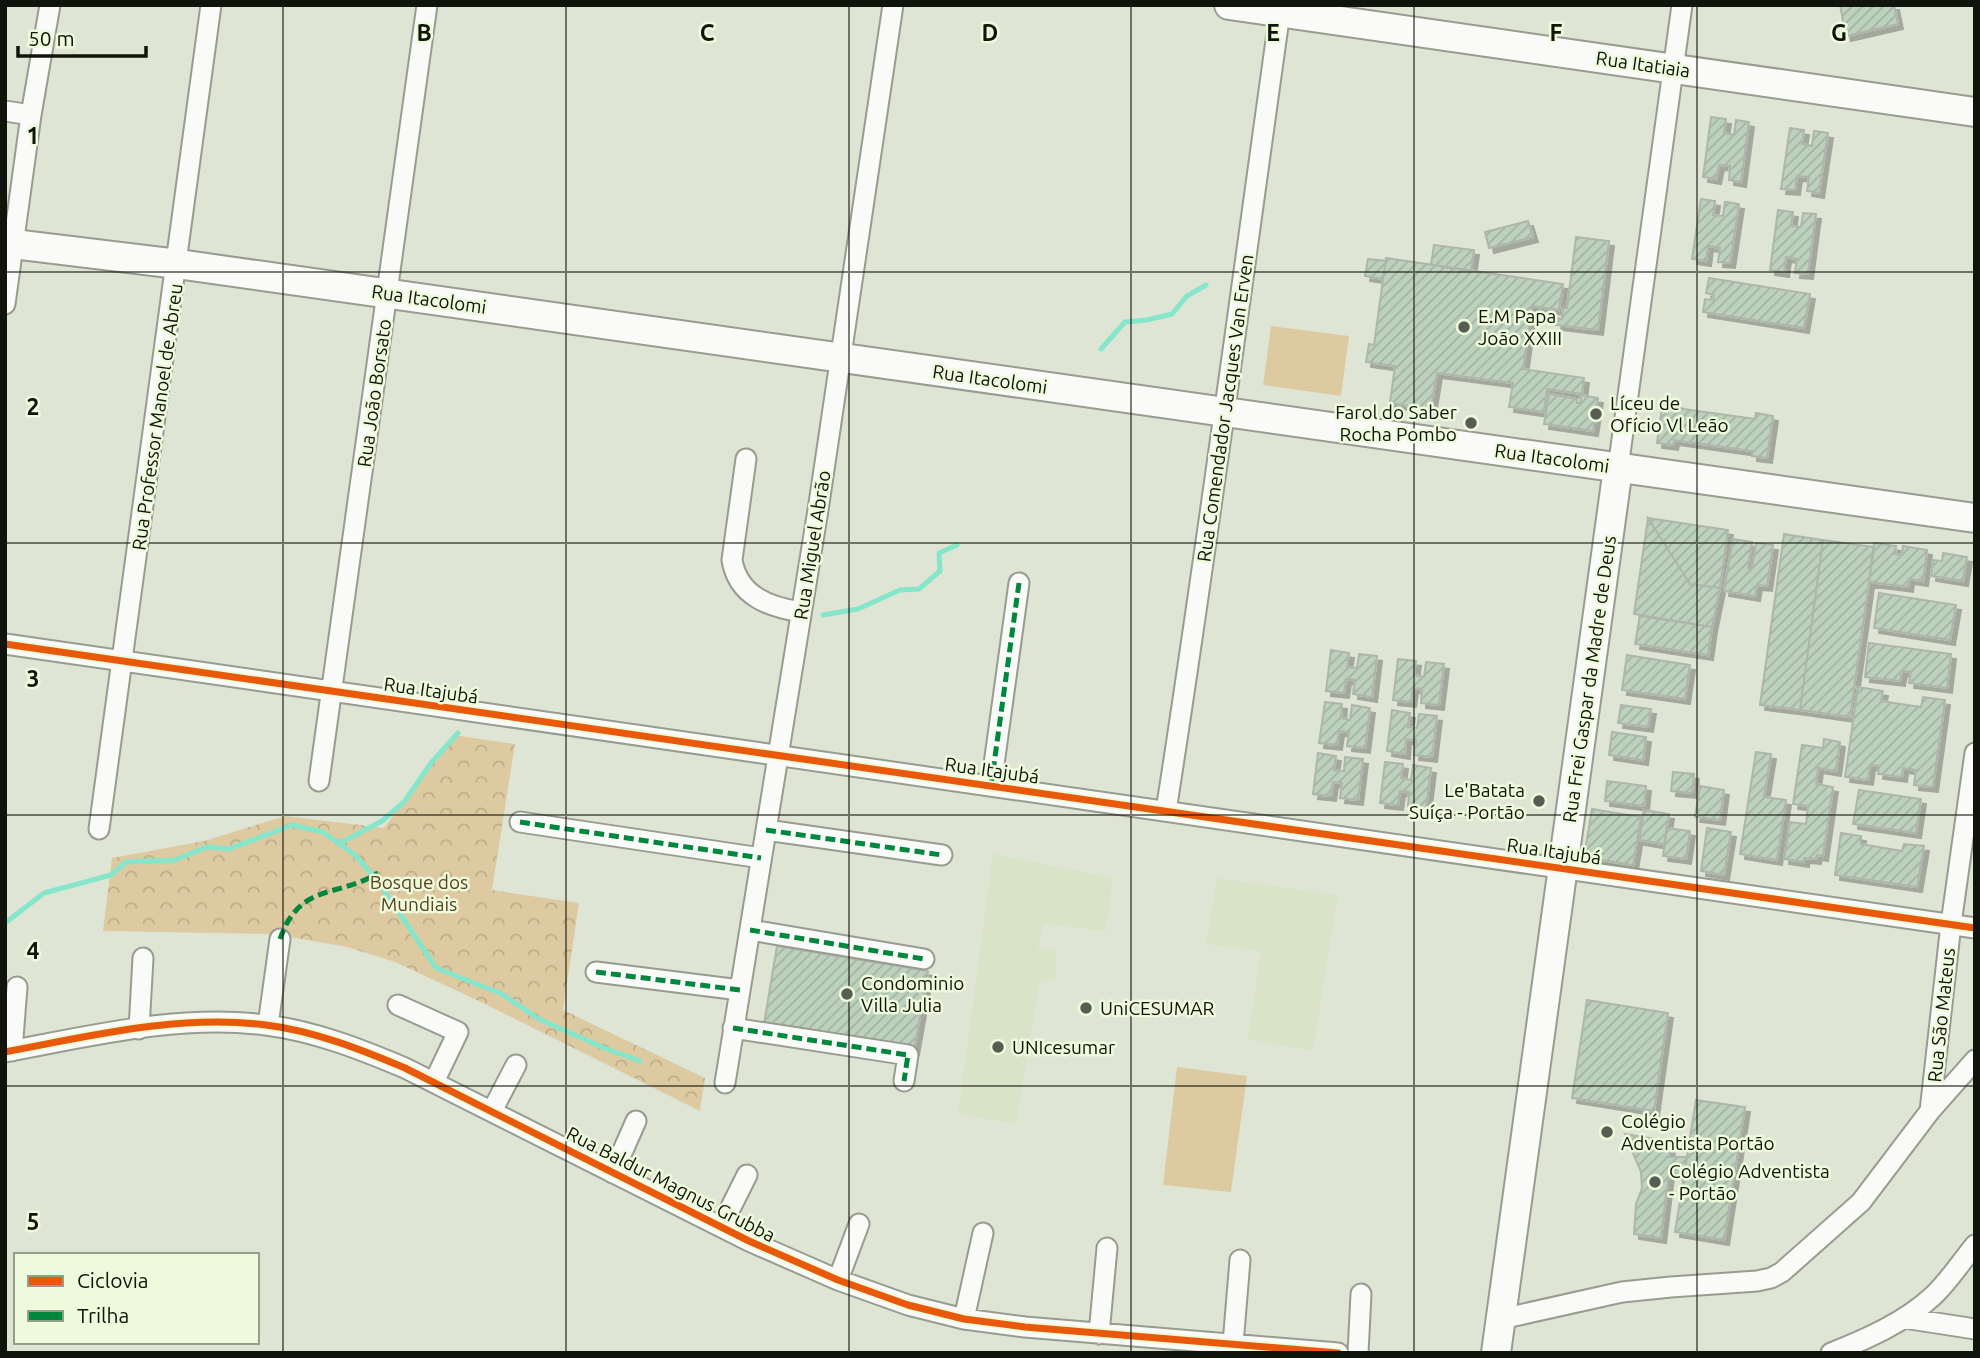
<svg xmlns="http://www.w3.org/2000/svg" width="1980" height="1358" viewBox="0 0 1980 1358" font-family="Ubuntu,sans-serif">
  <defs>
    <pattern id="park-crowns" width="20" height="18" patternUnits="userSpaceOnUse" patternTransform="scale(1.75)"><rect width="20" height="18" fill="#decaa1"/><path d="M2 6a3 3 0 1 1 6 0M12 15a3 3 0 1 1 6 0" fill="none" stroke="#bdad89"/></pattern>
    <pattern id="building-hatch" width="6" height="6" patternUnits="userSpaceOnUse" patternTransform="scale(1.75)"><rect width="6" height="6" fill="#bdd1bd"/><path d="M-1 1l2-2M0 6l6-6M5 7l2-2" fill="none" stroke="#a1b3a1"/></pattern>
    <filter id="shadow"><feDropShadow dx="5" dy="5" stdDeviation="0" flood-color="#0004"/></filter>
  </defs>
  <rect width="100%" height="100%" fill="#dfe5d5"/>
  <path fill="#d8e3c8" d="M993,854L1113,878L1106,931L1044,924L1038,949H1057L1055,980L1040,981L1016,1124L958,1114Z
    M1217,878L1338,895L1313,1051L1248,1039L1261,951L1206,944Z"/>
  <path fill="#decaa1" d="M1271,326L1349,336L1341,396L1263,385Z
    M1177,1067L1247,1076L1231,1192L1163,1185Z"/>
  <path fill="url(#park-crowns)" d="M453,735L515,744L492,890L579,903L563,1010L705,1078L700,1111L479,1001L395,962L347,947L273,934L103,931L112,858L204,841L285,816L384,828Z"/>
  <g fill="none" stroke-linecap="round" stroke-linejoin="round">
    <path stroke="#85e6cb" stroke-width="5" d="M1101,349L1125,322L1147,320L1172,314L1187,296L1206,285
      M823,615L858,609L900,590L919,589L940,571L939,553L957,545
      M340,843L382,821L404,802L431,763L458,733
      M5,923L44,893L111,875L126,862L174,860L207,847L229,849L292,825L323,832L355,855L378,881L436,968L502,994L539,1019L604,1048L640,1061"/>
  </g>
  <path fill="url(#building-hatch)" stroke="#aeb6ab" stroke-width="2" filter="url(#shadow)" d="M1840,5H1894L1898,24L1846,36Z
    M1711,117L1726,119L1724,133L1734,135L1736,120L1749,122L1741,182L1729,180L1730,166L1719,165L1716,179L1703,177Z
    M1790,128L1804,130L1802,144L1812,146L1814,131L1828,133L1819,193L1807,191L1809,177L1797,176L1795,190L1781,189Z
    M1701,199L1715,201L1713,215L1723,216L1725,202L1739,204L1730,263L1718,262L1720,248L1708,246L1706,261L1692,259Z
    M1778,210L1793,212L1791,226L1801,227L1803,213L1816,214L1808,274L1795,273L1797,259L1786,257L1784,272L1770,270Z
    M1528,221L1533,237L1489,248L1485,232Z
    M1576,237L1609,241L1598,330L1556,325L1557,318L1562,319L1563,308H1567Z
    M1434,245L1474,250L1471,271L1431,265Z
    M1386,258L1563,284L1559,310L1532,306L1523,369L1584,378L1582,394L1547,389L1544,412L1509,407L1513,383L1437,373L1431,409L1390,403L1395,366L1366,362L1369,344L1374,345Z
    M1368,259L1386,261L1383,279L1365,276Z
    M1709,278L1810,294L1804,328L1703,312L1705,299L1713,300L1714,295L1706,293Z
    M1549,394L1577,399V403H1580L1581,395L1598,398L1593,431L1544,424Z
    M1663,401L1677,403L1676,408L1755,419L1756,413L1773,416L1767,458L1752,456V451L1674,440L1673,445L1657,443Z
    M1648,518L1728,530L1720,588L1690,584Z
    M1648,518L1690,584L1720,588L1712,627L1634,614Z
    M1784,534L1823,540L1800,710L1760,705Z
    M1733,539L1752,542L1748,568H1752L1756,543L1773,545L1767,586L1757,585L1755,596L1724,591Z
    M1823,540L1874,547L1850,717L1800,710Z
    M1874,543L1896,546L1895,554L1902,555L1903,546L1927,550L1923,581L1909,579L1908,587L1869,582Z
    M1943,553L1967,557L1963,581L1931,576L1933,560L1942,561Z
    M1879,593L1956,605L1950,640L1874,628Z
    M1640,616L1712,627L1708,655L1635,644Z
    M1869,643L1951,654L1947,688L1909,683L1911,672L1902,671L1900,681L1865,677Z
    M1331,650L1349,653L1347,667L1357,668L1359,654L1377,656L1372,697L1353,694L1355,680L1346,679L1344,693L1326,691Z
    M1627,655L1690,665L1685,699L1622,690Z
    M1398,659L1416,661L1414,675L1424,677L1426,662L1444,664L1439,705L1421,703L1422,689L1413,688L1411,702L1393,700Z
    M1858,687L1883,691L1881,701L1921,707L1923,697L1945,700L1933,787L1914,785L1916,770L1903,768L1902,777L1878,774L1879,766L1870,765L1868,780L1845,777Z
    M1325,702L1342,704L1341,718L1350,720L1352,705L1370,708L1365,748L1347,746L1349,732L1339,731L1337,745L1319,743Z
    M1621,705L1651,709L1648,727L1618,723Z
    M1392,710L1410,713L1408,727L1417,728L1419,714L1437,716L1432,757L1414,755L1416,740L1406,739L1405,754L1387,751Z
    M1612,732L1646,737L1643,760L1609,755Z
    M1824,739L1840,742L1836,771L1818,768L1816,784L1833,787L1823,856L1817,855L1816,859L1804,858V862L1784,859L1790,822L1806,824L1808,806L1793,804L1802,745L1823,748Z
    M1756,752L1771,754L1764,797L1786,800L1777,860L1740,854Z
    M1318,753L1336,756L1334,770L1344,771L1345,757L1363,759L1358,800L1340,798L1342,783L1333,782L1331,796L1313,794Z
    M1385,762L1403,764L1401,778L1411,780L1413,765L1431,768L1426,809L1408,806L1409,792L1400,791L1398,805L1380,803Z
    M1673,772L1694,774L1692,793L1671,791Z
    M1607,781L1646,786L1644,806L1605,801Z
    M1700,786L1724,790L1720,820L1695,817Z
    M1859,790L1921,799L1916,833L1853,824Z
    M1592,809L1641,817L1633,865L1584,857Z
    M1644,810L1669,814L1664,844L1639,840Z
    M1667,828L1690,831L1686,859L1663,856Z
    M1707,828L1731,832L1724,875L1701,871Z
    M1841,833L1861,836V844L1902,851L1904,844L1924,846L1917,887L1835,875Z
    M777,946L928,971L914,1050L764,1024Z
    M1587,1000L1668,1013L1654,1111L1572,1098Z
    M1696,1100L1745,1107L1724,1240L1675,1232Z
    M1625,1134L1669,1141L1670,1157H1687L1684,1175L1669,1173L1661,1238L1634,1234L1636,1204L1642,1188L1641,1172Z"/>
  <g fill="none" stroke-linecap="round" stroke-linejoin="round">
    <defs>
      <path id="street" d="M5,111L31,115
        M5,304L31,115L50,5
        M746,459L732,560C738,596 769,607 801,612
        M1618,468L1682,5
        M5,644L1975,928
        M319,781L427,5
        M991,786L1019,583
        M1166,811C1208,543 1243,274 1281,5
        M520,822L761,858
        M99,829L211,5
        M766,830L942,855
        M750,930L924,959
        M596,972L740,990
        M398,1005L458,1032L434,1082
        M268,1025L280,939
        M733,1028L908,1055L904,1081
        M139,1029L143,958
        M12,1051L17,987
        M5,1052C90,1036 179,1014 266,1025C314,1031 360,1049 405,1068L749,1241L838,1280L908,1305L964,1319L1025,1327L1338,1353
        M725,1083L818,510L893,5
        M492,1111L516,1065
        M1930,1111L1951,924L1975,753
        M613,1173L636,1121
        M721,1227L747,1175
        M838,1280L859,1224
        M1904,1318L1975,1329
        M964,1319L983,1233
        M1501,1319L1622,1292L1671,1287L1757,1281L1771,1278L1782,1272L1861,1202L1930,1111L1975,1060
        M1099,1334L1107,1248
        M1233,1344L1240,1260
        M1358,1353L1361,1294
        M1831,1353C1867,1339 1905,1322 1933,1296C1949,1281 1961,1262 1975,1245"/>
      <path id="secondary" d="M1229,5L1975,112
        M5,243L178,264L1975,518
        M1496,1353L1618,468"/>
    </defs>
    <use href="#street" stroke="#979c8f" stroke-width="23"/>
    <use href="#secondary" stroke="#979c8f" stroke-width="32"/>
    <use href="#street" stroke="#fafbf9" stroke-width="19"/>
    <use href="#secondary" stroke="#fafbf9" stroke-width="28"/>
    <path stroke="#00873e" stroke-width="5" stroke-dasharray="10 5" stroke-linecap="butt" d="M991,786L1019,583
      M520,822L761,858
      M766,830L942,855
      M750,930L924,959
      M280,939C300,882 338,898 378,873
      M596,972L740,990
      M733,1028L908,1055L904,1081"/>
    <defs>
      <path id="cycleway" d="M5,644L1975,928
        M5,1052C90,1036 179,1014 266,1025C314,1031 360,1049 405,1068L749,1241L838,1280L908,1305L964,1319L1025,1327L1338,1353"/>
    </defs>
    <use href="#cycleway" stroke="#edfadc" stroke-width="11"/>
    <use href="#cycleway" stroke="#e8590c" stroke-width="7"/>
  </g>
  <path fill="none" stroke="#10140a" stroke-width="2" stroke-opacity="0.55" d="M283,5V1353M566,5V1353M849,5V1353M1131,5V1353M1414,5V1353M1697,5V1353M5,272H1975M5,543H1975M5,815H1975M5,1086H1975"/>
  <g fill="#585d51" stroke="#edfadc" stroke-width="2.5">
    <circle cx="1464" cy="327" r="7"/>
    <circle cx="1596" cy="414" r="7"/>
    <circle cx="1471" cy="423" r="7"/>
    <circle cx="1539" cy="801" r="7"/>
    <circle cx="847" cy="994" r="7"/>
    <circle cx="1086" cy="1008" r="7"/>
    <circle cx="998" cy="1047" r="7"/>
    <circle cx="1607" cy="1132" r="7"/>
    <circle cx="1655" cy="1182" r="7"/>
  </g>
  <g text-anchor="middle" stroke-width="5" stroke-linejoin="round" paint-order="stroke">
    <g font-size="19" fill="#10140a" stroke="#edfadc">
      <text transform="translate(1643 64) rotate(8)" y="7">Rua Itatiaia</text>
      <text transform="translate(429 299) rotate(8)" y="7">Rua Itacolomi</text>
      <text transform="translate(990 379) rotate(8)" y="7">Rua Itacolomi</text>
      <text transform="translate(374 393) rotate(-82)" y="7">Rua João Borsato</text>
      <text transform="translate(1225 408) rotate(-82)" y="7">Rua Comendador Jacques Van Erven</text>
      <text transform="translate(157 417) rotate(-82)" y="7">Rua Professor Manoel de Abreu</text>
      <text transform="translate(1552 458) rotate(8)" y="7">Rua Itacolomi</text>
      <text transform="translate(812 545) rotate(-81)" y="7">Rua Miguel Abrão</text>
      <text transform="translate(1589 679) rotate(-82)" y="7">Rua Frei Gaspar da Madre de Deus</text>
      <text transform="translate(431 690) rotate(8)" y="7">Rua Itajubá</text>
      <text transform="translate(992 770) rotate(8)" y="7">Rua Itajubá</text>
      <text transform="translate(1554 851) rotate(8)" y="7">Rua Itajubá</text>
      <text transform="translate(1941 1015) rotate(-84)" y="7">Rua São Mateus</text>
      <text transform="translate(671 1184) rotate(27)" y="7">Rua Baldur Magnus Grubba</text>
    </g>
    <g font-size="19" fill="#10140a" stroke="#edfadc" text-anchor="start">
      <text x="1478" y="323">E.M Papa<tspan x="1478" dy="22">João XXIII</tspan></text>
      <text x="1610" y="410">Líceu de<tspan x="1610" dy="22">Ofício Vl Leão</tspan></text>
      <text x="1457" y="419" text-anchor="end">Farol do Saber<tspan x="1457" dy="22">Rocha Pombo</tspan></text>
      <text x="1525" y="797" text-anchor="end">Le'Batata<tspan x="1525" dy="22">Suíça - Portão</tspan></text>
      <text x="861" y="990">Condominio<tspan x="861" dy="22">Villa Julia</tspan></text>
      <text x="1100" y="1015">UniCESUMAR</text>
      <text x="1012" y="1054">UNIcesumar</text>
      <text x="1621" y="1128">Colégio<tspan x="1621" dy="22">Adventista Portão</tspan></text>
      <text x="1669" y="1178">Colégio Adventista<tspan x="1669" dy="22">- Portão</tspan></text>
    </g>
    <g font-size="19" fill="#5b431d" stroke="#edfadc">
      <text x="419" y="889">Bosque dos<tspan x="419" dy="22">Mundiais</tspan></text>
    </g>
  </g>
  <g font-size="23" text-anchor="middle" font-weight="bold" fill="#10140a" stroke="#edfadc" stroke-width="5" stroke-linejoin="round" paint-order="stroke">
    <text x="424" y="41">B</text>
    <text x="707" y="41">C</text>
    <text x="990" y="41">D</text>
    <text x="1273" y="41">E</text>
    <text x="1556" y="41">F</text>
    <text x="1839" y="41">G</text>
    <text x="33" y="144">1</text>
    <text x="33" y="415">2</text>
    <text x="33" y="687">3</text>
    <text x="33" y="959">4</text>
    <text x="33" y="1230">5</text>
  </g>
  <rect width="1980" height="1358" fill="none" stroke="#10140a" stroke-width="14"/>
  <rect x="14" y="1253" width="245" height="91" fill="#edfadc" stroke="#959e88" stroke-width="2"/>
  <rect x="28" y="1276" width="35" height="10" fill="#e8590c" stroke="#959e88" stroke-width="2"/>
  <text x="77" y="1288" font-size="21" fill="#10140a">Ciclovia</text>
  <rect x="28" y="1311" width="35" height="10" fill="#00873e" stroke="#959e88" stroke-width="2"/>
  <text x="77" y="1323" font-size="21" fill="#10140a">Trilha</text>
  <path d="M18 46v10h128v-10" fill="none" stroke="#10140a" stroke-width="3.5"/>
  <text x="28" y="46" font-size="21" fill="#10140a" stroke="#edfadc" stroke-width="5" paint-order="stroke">50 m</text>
</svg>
